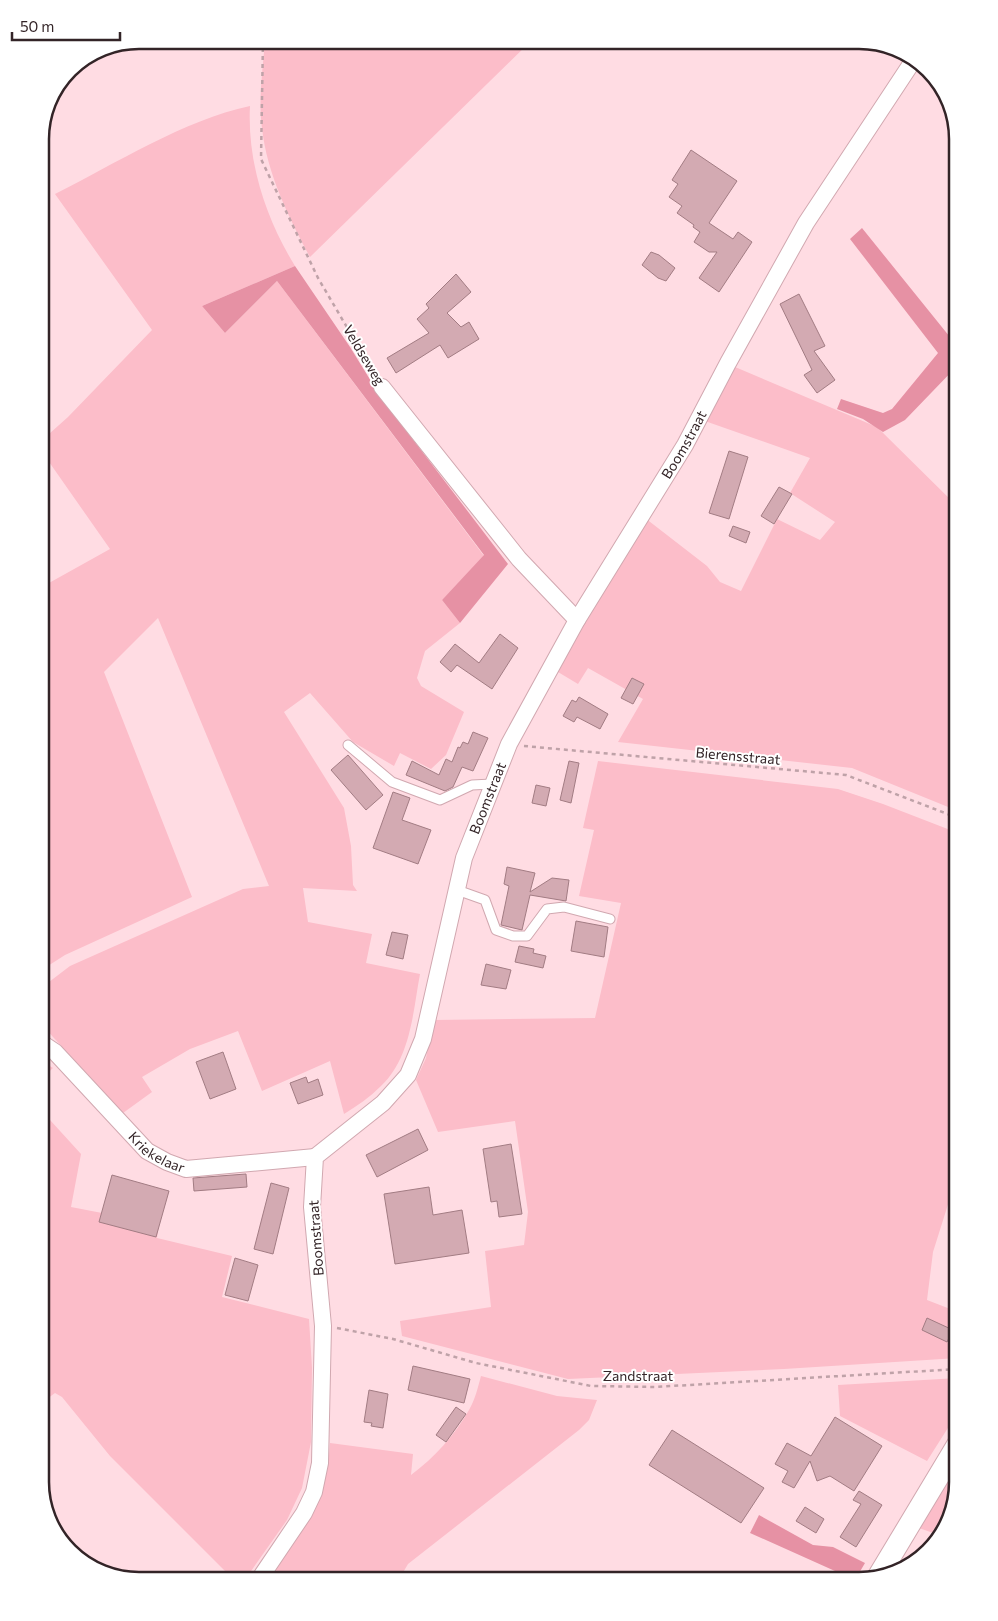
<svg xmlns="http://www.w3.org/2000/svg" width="998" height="1621" viewBox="0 0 998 1621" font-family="Commissioner,sans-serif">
  <rect width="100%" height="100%" fill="#ffdce3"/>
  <path fill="#fcbdc9" d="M265,40H532L310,257C289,218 267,174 262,128C258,100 263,69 265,40Z
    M250,106C247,162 266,219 295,266L202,306L225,333L277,281L484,556L442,600L460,623L425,651L417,678L421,686L464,712L446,755L431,769L400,753L394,766L353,742L310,693L284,712L344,808L351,846L353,885L357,891L303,888L308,922L372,934L366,963L420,974C413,1011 411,1058 381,1086C370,1097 357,1106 344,1114L330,1061L262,1091L238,1031L190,1049L142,1077L152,1092L123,1113L42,1025L44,996L49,982L70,966L243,889L269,886L158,618L104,672L192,897L65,955L40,971V588L110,549L40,449V442L68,417L152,330L55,194C115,164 184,120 250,106Z
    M728,364L877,427L958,507V811L852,768L618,742L643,699L588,668L578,684L553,669L645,518L707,566L720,582L741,591L777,519L820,540L835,522L790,493L810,458L702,420Z
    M598,761L838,789L883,804L958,833V1096L950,1119L951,1127L958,1130V1200L950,1198L933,1252L927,1300L958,1312V1358L784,1369L568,1379L402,1336L400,1321L491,1307L485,1251L524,1245L528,1212L515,1121L438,1132L416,1080L426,1058L434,1020L595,1018L621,903L579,896L594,830L583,828Z
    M40,1060L53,1068L40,1080Z
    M40,1109L81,1154L71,1207L159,1224L157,1238L232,1256L222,1297L309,1319L312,1368L311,1442L302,1488L287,1520L244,1581H235L110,1456L62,1397L55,1393L40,1404Z
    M481,1376L557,1396L597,1400L589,1420L579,1430L408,1564L398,1581H265C299,1535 327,1501 330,1443L413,1454L411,1475C434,1458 455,1435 469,1410C475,1400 478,1387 481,1376Z
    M958,1378V1412L927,1461L840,1416L838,1385Z
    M958,1459V1482L942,1536L916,1527Z"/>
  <path fill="#e691a4" d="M862,228L958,347V365L905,420L883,432L863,419L837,409L841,399L883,413L892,409L938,353L850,239Z
    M295,266L350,347L382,399L508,564L460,623L442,600L484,555L277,281L225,333L202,306Z
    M759,1515L813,1545L833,1547L865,1563L855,1580L750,1533Z"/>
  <path fill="#d3aab2" stroke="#a27c83" d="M691,150L737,181L709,223L733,239L738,232L752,242L719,292L699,278L717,252H709L694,242L700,232L693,227L694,225L677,213L682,206L669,197L678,184L672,180Z
    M651,252L659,255L675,268L666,281L658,278L642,265Z
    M456,274L471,292L447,313L461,327L469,322L479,339L448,358L440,345L396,373L387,358L429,333L417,319L429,308L426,304Z
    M799,294L825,346L814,351L835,380L817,393L804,375L812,370L780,304Z
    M729,451L748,457L729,519L709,513Z
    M779,487L792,494L774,524L761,516Z
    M733,526L750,532L746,543L729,536Z
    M500,634L518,648L492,689L457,665L451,672L440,662L455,644L479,663Z
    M632,678L644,684L633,704L621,698Z
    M579,697L608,714L600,729L577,717L574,722L563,716L572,700L576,702Z
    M473,732L488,738L473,771L462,767L453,787L445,791L406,775L412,761L439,775L446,759L452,762L458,747L460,748L463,742L468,744Z
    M348,755L383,795L366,810L331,770Z
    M569,761L579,763L571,803L560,800Z
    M536,785L550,788L546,806L532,803Z
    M393,792L410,798L402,820L431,830L418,864L373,848Z
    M507,867L535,873L530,892L552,878L569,880L566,901L530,895L522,930L501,925L509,886L504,884Z
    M576,921L608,927L604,957L571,951Z
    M392,932L408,935L403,959L386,955Z
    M519,946L534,949L533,953L546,956L543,968L515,962Z
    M486,964L511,970L506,989L481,985Z
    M223,1052L236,1089L210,1099L196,1062Z
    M306,1077L308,1083L318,1079L323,1095L298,1104L290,1083Z
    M418,1129L428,1150L377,1177L366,1155Z
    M511,1144L522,1214L499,1217L497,1201L491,1202L483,1149Z
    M246,1174L247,1187L194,1191L193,1178Z
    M112,1175L169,1191L156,1237L99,1222Z
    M271,1183L289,1188L273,1254L254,1249Z
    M429,1187L433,1215L462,1210L469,1253L395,1264L384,1194Z
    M235,1258L258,1265L248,1301L225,1295Z
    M927,1318L953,1330L947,1342L922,1330Z
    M413,1366L470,1379L464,1403L408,1390Z
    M369,1390L388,1394L383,1428L371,1426L372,1423L364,1422Z
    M456,1407L466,1414L446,1442L436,1435Z
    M835,1417L882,1446L854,1491L830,1476L817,1481L810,1461L794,1488L782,1482L788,1471L775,1464L787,1443L811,1456Z
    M672,1430L764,1488L741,1523L649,1465Z
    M859,1491L882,1505L856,1547L840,1537L861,1504L853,1500Z
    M805,1507L824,1519L816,1533L796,1521Z"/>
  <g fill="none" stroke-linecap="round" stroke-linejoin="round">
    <defs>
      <path id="service" d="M348,745L392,782L440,800L472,785L492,784
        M457,890L485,900L496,930L513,936H527L547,909L564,907L610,919"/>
      <g id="minor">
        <path d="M382,387L519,559L577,620"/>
        <path id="s1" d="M40,1042L55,1052L147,1151L167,1162L186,1169L315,1157"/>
        <path id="s2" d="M258,1581L304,1513L314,1492L320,1463L323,1326L312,1207L315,1157L383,1103L408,1075L423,1039L464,858L509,744L577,620L685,445L728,363L806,223L915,58"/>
      </g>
      <path id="tertiary" d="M878,1577L958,1444"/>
    </defs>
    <use href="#service" stroke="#d1a8b0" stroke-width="11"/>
    <use href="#minor" stroke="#d1a8b0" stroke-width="18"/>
    <use href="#tertiary" stroke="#d1a8b0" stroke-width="23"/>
    <path stroke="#bfa2a8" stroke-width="2.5" stroke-dasharray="4 4" stroke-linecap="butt" d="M263,40L261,159L318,278L375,375
      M524,746L846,775L958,818
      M337,1328L393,1339L476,1363L591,1386L655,1387L958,1369"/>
    <use href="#service" stroke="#fff" stroke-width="9"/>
    <use href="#minor" stroke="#fff" stroke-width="16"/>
    <use href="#tertiary" stroke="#fff" stroke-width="21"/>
  </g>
  <g text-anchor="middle" stroke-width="4" stroke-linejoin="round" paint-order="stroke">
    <g font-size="14" fill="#332427" stroke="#fff">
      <text transform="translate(364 355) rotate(59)" y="5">Veldseweg</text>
      <text dy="5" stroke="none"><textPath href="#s2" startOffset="1260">Boomstraat</textPath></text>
      <text transform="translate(738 756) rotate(5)" y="5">Bierensstraat</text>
      <text dy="5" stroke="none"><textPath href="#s2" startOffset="855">Boomstraat</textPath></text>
      <text dy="5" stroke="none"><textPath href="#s1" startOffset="162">Kriekelaar</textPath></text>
      <text transform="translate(316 1238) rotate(-94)" y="5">Boomstraat</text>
      <text x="638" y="1381">Zandstraat</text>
    </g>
  </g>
  <path d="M0 0H998V1621H0ZM139 49H859A90 90 0 0 1 949 139V1482A90 90 0 0 1 859 1572H139A90 90 0 0 1 49 1482V139A90 90 0 0 1 139 49Z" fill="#fff" fill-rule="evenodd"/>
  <path fill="none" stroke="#332427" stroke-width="2.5" d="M139 49H859A90 90 0 0 1 949 139V1482A90 90 0 0 1 859 1572H139A90 90 0 0 1 49 1482V139A90 90 0 0 1 139 49Z"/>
  <path d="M12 32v8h108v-8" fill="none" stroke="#332427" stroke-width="2.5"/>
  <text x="20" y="32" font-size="15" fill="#332427" stroke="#ffffff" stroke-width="4" paint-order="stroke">50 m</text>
</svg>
